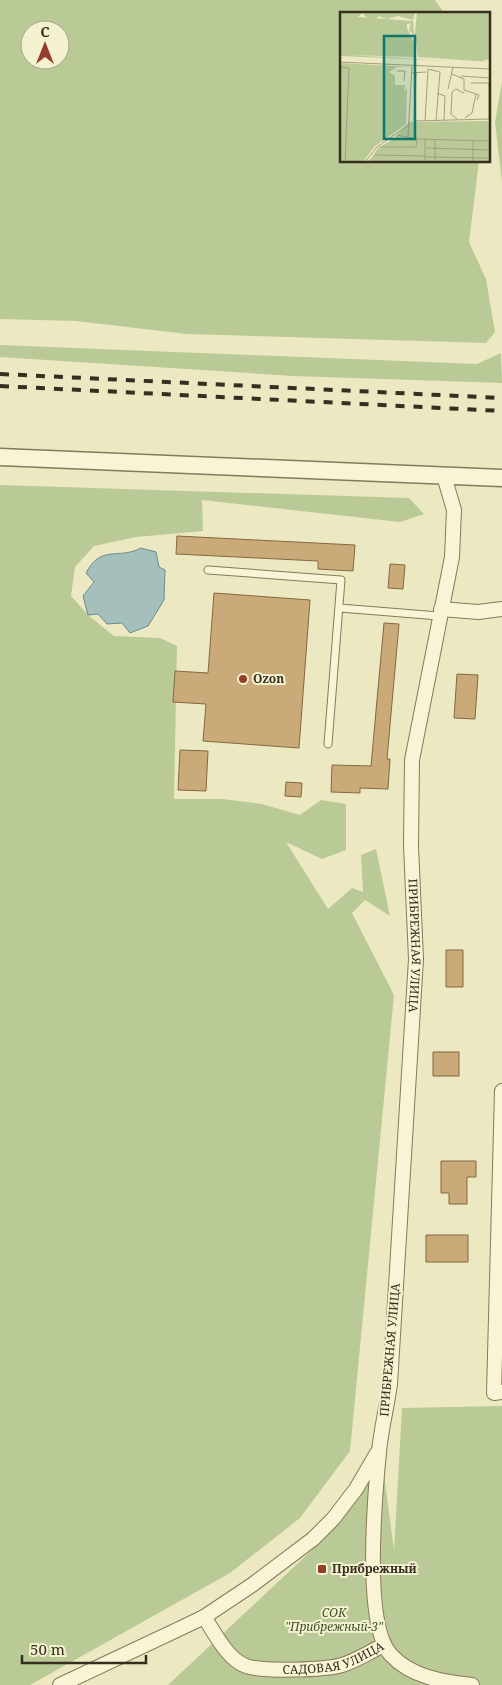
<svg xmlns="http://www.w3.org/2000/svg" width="502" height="1685" viewBox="0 0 502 1685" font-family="'Noto Serif',serif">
  <rect width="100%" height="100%" fill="#ece8c2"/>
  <path fill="#baca96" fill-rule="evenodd" d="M0,0H435L445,14H341V161H479L469,242L486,279L495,332L486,343L187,334L76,321L0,319ZM30,30H60V60H30Z
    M502,82V182L495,122Z
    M0,345L477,364L501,353L502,383L293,376L0,357Z
    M0,485L409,498L424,514L400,522L202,500L203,531L136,537L94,546L75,567L71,596L88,615L114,636L160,638L177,646L174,799H223L262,804L300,815L321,800L346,804V850L322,859L286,842L328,909L352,888L363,892L361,855L376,849L390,916L365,900L352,913L394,995L350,1451L300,1518L230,1573L30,1685H0Z
    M502,1406V1685H168L328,1535L382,1459L394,1550L402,1408Z"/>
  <path fill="#a4bfbc" stroke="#6c8d8b" d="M141,548L156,552L159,567L165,570L164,600L148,626L130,633L122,623L107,624L98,614L88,615L83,596L94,582L86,573C101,544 119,560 141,548Z"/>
  <path fill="#caaa79" stroke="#846840" d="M177,536L355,545L353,571L318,569V561L176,554Z
    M390,564L405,565L403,589L388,588Z
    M214,593L310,600L299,748L203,741L206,704L173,702L175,671L208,673Z
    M384,623L399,624L387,759H390L388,789L360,788V793L331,792L332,765L371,766Z
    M457,674L478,675L475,719L454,718Z
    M180,750L208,751L206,791L178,790Z
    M286,782L302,783L301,797L285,796Z
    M446,950H463V987H446Z
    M433,1052H459V1076H433Z
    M441,1161H476V1177H467V1204H449V1193H441Z
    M426,1235H468V1262H426Z"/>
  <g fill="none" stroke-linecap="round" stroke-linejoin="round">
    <defs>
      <path id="service" d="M208,570L341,580L328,744
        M340,608L439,616"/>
      <g id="minor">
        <path id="s1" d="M444,476L454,510L452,557L412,760L411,846L416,959L390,1384C387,1407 381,1429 379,1452C375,1494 363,1625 391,1655C411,1677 444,1682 472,1685"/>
        <path d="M441,609L478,612L502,609"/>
        <path d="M502,1091L494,1393L502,1392"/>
        <path id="s2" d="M204,1617C215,1633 227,1659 246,1666C263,1672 325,1670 342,1665C356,1661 371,1651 384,1645"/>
        <path d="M60,1685L179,1629L204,1617L252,1585L313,1539L333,1519L356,1489L377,1453"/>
      </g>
      <path id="tertiary" d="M0,457L502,478"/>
    </defs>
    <use href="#service" stroke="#867a5a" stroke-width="9"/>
    <use href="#minor" stroke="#867a5a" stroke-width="16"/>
    <use href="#tertiary" stroke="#867a5a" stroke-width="19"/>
    <use href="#service" stroke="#f8f4d5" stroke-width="7"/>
    <use href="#minor" stroke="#f8f4d5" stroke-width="14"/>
    <use href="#tertiary" stroke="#f8f4d5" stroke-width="16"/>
    <path stroke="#362e1e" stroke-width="4" stroke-dasharray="9 9" stroke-linecap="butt" d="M0,374L502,398
      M0,386L502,411"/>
  </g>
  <g fill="#933f2c" stroke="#f4f1d1" stroke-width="2">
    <circle cx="243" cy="679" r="5"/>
    <rect x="317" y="1564" width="10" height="10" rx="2.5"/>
  </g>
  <g text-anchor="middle" stroke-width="4" stroke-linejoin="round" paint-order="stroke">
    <g font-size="12" font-weight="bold" fill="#362e1e" stroke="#f4f1d1" text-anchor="start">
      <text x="253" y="683">Ozon</text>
      <text x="332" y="1573">Прибрежный</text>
    </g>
    <g font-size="12" fill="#362e1e" stroke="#f4f1d1">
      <text dy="4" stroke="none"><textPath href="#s1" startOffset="475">ПРИБРЕЖНАЯ УЛИЦА</textPath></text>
      <text transform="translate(390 1350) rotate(-85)" y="4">ПРИБРЕЖНАЯ УЛИЦА</text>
      <text dy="4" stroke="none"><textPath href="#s2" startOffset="155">САДОВАЯ УЛИЦА</textPath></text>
    </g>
    <g font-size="12" font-style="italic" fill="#3e5225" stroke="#f4f1d1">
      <text x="334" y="1617">СОК<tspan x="334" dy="14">"Прибрежный-3"</tspan></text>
    </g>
  </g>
  <g transform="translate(340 12)">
    <rect width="150" height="150" fill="#ece8c2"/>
    <path d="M0,0H75L73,8L58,4L47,7L39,4L41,1L37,6H28L22,1L18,5L73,9L74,24L69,18L71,11L67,12V16L74,31L77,0H150V47L142,49L150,50L78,45L76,30L74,45L10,43L110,49L0,44ZM0,51L70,55H57L49,60L55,64V73H65L64,79L67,76L66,112L34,135L23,150H0ZM150,109V150H28L39,135L54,127L69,110Z" fill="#baca96"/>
    <path fill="none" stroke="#a39e80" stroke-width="1" d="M0,50L150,57M0,55L9,56L5,150M57,59H65L64,69M71,61L86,60M76,61L74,109L149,107V71M112,62L124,67V78L139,83L137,88M121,64L150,66M131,71H149M108,77L113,55M97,81L105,84L104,108M0,82L1,55M125,106L132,101L136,82M117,107L111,102L112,80L116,77L124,81M85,109L88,57L100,60L96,109M57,123L77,127L150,129M68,124L72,54M41,135H76L77,127M85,136L150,138M35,143L85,144M85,145L150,146M25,150L37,135L67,114M85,150V127M95,150V127M133,150V128"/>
    <path fill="#0f766e" fill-opacity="0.15" stroke="#0f766e" stroke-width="2.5" d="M44,24H75V127H44Z"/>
    <rect width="150" height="150" fill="none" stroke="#362e1e" stroke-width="2.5"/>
  </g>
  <g transform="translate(45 45)"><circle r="24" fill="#f4f1d1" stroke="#a8a389"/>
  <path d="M0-4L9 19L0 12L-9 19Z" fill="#933f2c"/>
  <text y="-8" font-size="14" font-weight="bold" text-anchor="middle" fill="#362e1e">С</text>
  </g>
  <path d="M22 1655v8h124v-8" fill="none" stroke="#362e1e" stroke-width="2.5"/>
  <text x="30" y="1655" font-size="15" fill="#362e1e" stroke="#f4f1d1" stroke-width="4" paint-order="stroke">50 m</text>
</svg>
